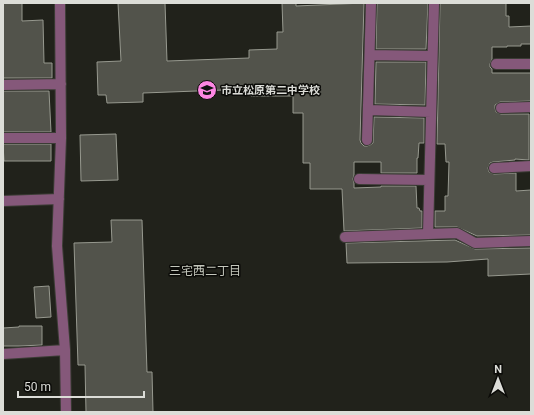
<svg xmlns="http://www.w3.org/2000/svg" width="534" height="415" viewBox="0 0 534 415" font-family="Roboto,'Noto Sans JP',sans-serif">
  <rect width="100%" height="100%" fill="#21221b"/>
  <path fill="#52534b" stroke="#97998f" d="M3,3H22V21L43,20L44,63H52V78H3Z
    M118,3H165L167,61L249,58V50L277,49V32H283L282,3H296V6L364,3L360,140L361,143L364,146H367L370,145L373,143L374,117L424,118V143H419L418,158H417V173H381V162H354V175L353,179L354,183V188L381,187V186H416L417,208H419L420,211H422V228L344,231L342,189H310V163H303V113H293V96H251V89L143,93V102L107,103L106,95H98L97,62L121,61Z
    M377,3H428L426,49H376Z
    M440,3H506V16H509V27L531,26V44H521V46H507V47H492V59L490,64V67L492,69V73H531V101L500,102L495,105V108L496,112L501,114H529V160L515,159V160L493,162L490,163L488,168L489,172L494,174L516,173V191L531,190V235L477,236L457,227H435V211H445V196H448L449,162H446L445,144H437Z
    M376,62H426L425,105L375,104Z
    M3,91H49L51,132H3Z
    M116,134L118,180L81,181L80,135Z
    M3,144H51V161H4Z
    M111,220H142L147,372H152L153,412H86L85,365H78L74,243L112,242Z
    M455,240L475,249L531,248V274L488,276V259L447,262L347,263L346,243Z
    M49,286L51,317L36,318L34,287Z
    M19,326H42V345L19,346H3V328L19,327Z"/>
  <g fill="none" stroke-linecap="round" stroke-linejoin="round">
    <defs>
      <path id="minor" d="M60,3L61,138L57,246L65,350L66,412
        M434,3L428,234L457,233L475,243L531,241
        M370,55L432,56
        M496,64H531
        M3,85L61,84
        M501,108L531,107
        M369,110L431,112
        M3,138H61
        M367,140L371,3
        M494,168L531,166
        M359,179L429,180
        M3,201L59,199
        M345,237L428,234
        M3,354L65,350"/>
    </defs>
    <use href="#minor" stroke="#3b3c35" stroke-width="12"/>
    <use href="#minor" stroke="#85587a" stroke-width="10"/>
  </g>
  <defs>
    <symbol id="school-disc" viewBox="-11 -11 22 22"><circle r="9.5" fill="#fd86e3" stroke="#0b0b08"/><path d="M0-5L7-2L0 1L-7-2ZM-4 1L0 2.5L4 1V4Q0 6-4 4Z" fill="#111"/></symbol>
  </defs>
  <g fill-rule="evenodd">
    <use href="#school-disc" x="196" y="79" width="22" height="22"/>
  </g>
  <g text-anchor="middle" stroke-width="3" stroke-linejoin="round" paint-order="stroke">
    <g font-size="11" font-weight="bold" fill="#dcddd8" stroke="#0b0b08" text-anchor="start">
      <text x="221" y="94">市立松原第二中学校</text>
    </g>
    <g font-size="12" fill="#c4c7bc" stroke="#0b0b08">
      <text x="205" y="275">三宅西二丁目</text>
    </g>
  </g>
  <rect width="534" height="415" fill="none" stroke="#dcddd8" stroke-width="8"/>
  <g transform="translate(498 379)" stroke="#0b0b08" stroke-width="3" paint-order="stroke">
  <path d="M0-3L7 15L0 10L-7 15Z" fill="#dcddd8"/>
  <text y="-6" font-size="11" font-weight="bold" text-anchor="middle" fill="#dcddd8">N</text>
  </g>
  <path d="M18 391v6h126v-6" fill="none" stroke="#dcddd8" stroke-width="2"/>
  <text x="24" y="391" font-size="12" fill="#dcddd8" stroke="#0b0b08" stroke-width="3" paint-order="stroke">50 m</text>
</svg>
